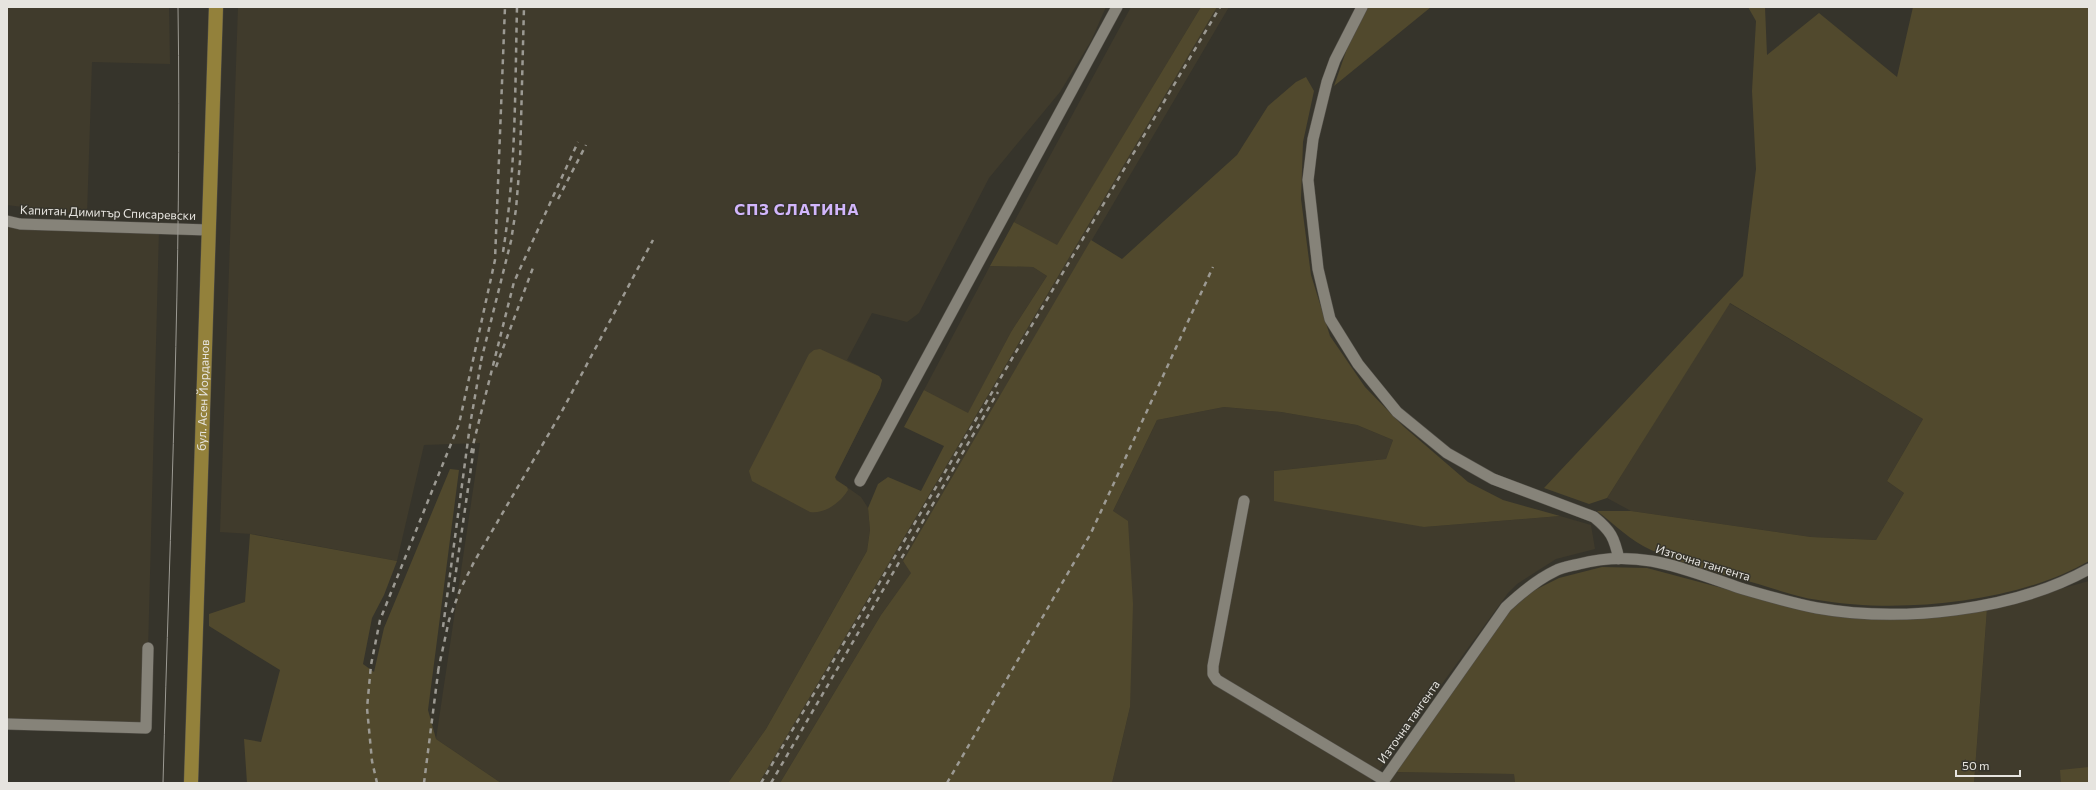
<svg xmlns="http://www.w3.org/2000/svg" width="2096" height="790" viewBox="0 0 2096 790" font-family="Commissioner,sans-serif">
  <rect width="100%" height="100%" fill="#36342b"/>
  <path fill="#403b2c" d="M7,7H169L170,64L92,62L87,215L7,205Z
    M238,7H1106L1091,41L1060,92L989,178L919,313L907,322L872,313L847,360L879,376L882,380L880,388L835,477L837,480L861,497L868,508L870,530L867,551L766,729L728,783H501L436,739L480,443L424,445L397,561L252,534L220,532Z
    M1131,7H1201L1057,246L1014,222Z
    M1217,7H1229L903,561L912,572L881,615L780,783H759Z
    M7,221L159,229L146,728L7,724Z
    M990,266L1033,267L1047,276L1011,332L968,414L924,390Z
    M1729,303L1923,419L1887,481L1904,493L1876,540L1811,537L1631,511L1607,498Z
    M1224,407L1281,412L1357,425L1393,440L1386,459L1274,471L1424,527L1560,516L1591,525L1595,549L1556,559L1517,584L1508,593L1370,783H1112L1130,707L1113,511L1157,420Z
    M2089,581V783H1974L1987,609Z
    M1394,772L1514,774L1515,783H1387Z"/>
  <path fill="#51492d" d="M1201,7H1217L759,783H728L766,729L867,551L870,530L868,508L878,484L888,477L921,491L944,446L904,427L924,390L968,413L1011,332L1047,276L1033,267L990,266L1014,222L1057,245Z
    M1368,7H1431L1334,86L1351,37Z
    M1748,7H1765L1767,55L1819,13L1897,77L1913,7H2089V561C2017,603 1899,614 1818,600C1796,597 1773,588 1751,582C1717,573 1683,564 1651,550C1631,541 1614,524 1597,511H1631L1811,537L1876,540L1904,493L1887,481L1923,419L1730,303L1607,498L1589,504L1544,488L1743,276L1756,169L1752,91L1756,21Z
    M1306,77L1314,91L1303,142L1301,199L1311,275L1330,336L1365,387L1403,426L1468,482L1503,500L1560,516L1424,527L1274,501V471L1386,459L1393,440L1357,425L1281,412L1224,407L1157,420L1113,511L1128,521L1133,604L1130,707L1112,783H780L881,615L911,573L903,561L1091,240L1122,259L1237,155L1268,106L1296,82Z
    M820,349L879,376L882,380L880,388L835,477L836,480L847,487L848,490C840,503 825,514 810,512L752,481L749,471L809,354L814,350Z
    M450,469L459,470L428,710L436,739L501,783H247L244,739L261,742L280,670L209,626V614L245,602L250,534L397,561L384,595L372,618L363,664L374,672L384,628Z
    M1602,567L1647,568L1816,613L1895,620L1958,615L1987,609L1974,783H1515L1514,774L1394,772L1510,611L1533,591L1559,578Z
    M2089,767V783H2061L2060,770Z"/>
  <g fill="none" stroke-linecap="round" stroke-linejoin="round">
    <defs>
      <path id="minor" d="M1362,7L1335,60L1327,82L1313,139L1308,180L1318,269L1330,319L1358,364L1397,412L1447,453L1493,479L1594,517C1611,531 1614,537 1619,559
        M7,221L20,224L208,230
        M860,481L1117,7
        M1244,501L1213,666V674L1217,680L1384,780
        M7,724L146,728L148,648
        M1382,783L1506,607C1521,593 1536,580 1555,571C1562,567 1571,566 1579,564C1639,548 1684,569 1740,588C1764,595 1791,603 1817,608C1901,623 2013,611 2089,569"/>
      <g id="major">
        <path id="s1" d="M191,783L216,7"/>
      </g>
    </defs>
    <use href="#minor" stroke="#524f48" stroke-width="12"/>
    <use href="#major" stroke="#524f48" stroke-width="15"/>
    <use href="#minor" stroke="#868379" stroke-width="11"/>
    <use href="#major" stroke="#93813b" stroke-width="14"/>
    <path stroke="#9c9a93" stroke-width="1" d="M163,783C170,524 182,266 178,7"/>
    <path stroke="#9c9a93" stroke-width="2.5" stroke-dasharray="5 5" stroke-linecap="butt" d="M558,199L586,145
      M503,252C516,171 515,89 517,7
      M481,361L511,241L516,209L520,161L524,7
      M496,367L534,265
      M471,453L514,282L578,142
      M453,592L474,447
      M443,627L470,425L482,356
      M438,671L449,620L460,590L474,562L561,413L653,240
      M377,783L372,761L367,708L371,665L380,620L459,424L495,260L505,7
      M424,783L439,665
      M761,783L1220,7
      M771,783L998,392
      M947,783L1091,533L1213,267"/>
  </g>
  <g text-anchor="middle" stroke-width="3" stroke-linejoin="round" paint-order="stroke">
    <g font-size="12" fill="#e6e4df" stroke="#36342b">
      <text transform="translate(108 213) rotate(2)" y="4">Капитан Димитър Списаревски</text>
      <text dy="4" stroke="none"><textPath href="#s1" startOffset="388">бул. Асен Йорданов</textPath></text>
      <text transform="translate(1703 563) rotate(17)" y="4">Източна тангента</text>
      <text transform="translate(1409 722) rotate(-55)" y="4">Източна тангента</text>
    </g>
    <g font-size="16" font-weight="bold" letter-spacing="1" fill="#d2b6fc" stroke="#36342b">
      <text x="797" y="215">СПЗ СЛАТИНА</text>
    </g>
  </g>
  <rect width="2096" height="790" fill="none" stroke="#e6e4df" stroke-width="16"/>
  <path d="M1956 770v6h64v-6" fill="none" stroke="#e6e4df" stroke-width="2"/>
  <text x="1962" y="770" font-size="12" fill="#e6e4df" stroke="#36342b" stroke-width="3" paint-order="stroke">50 m</text>
</svg>
